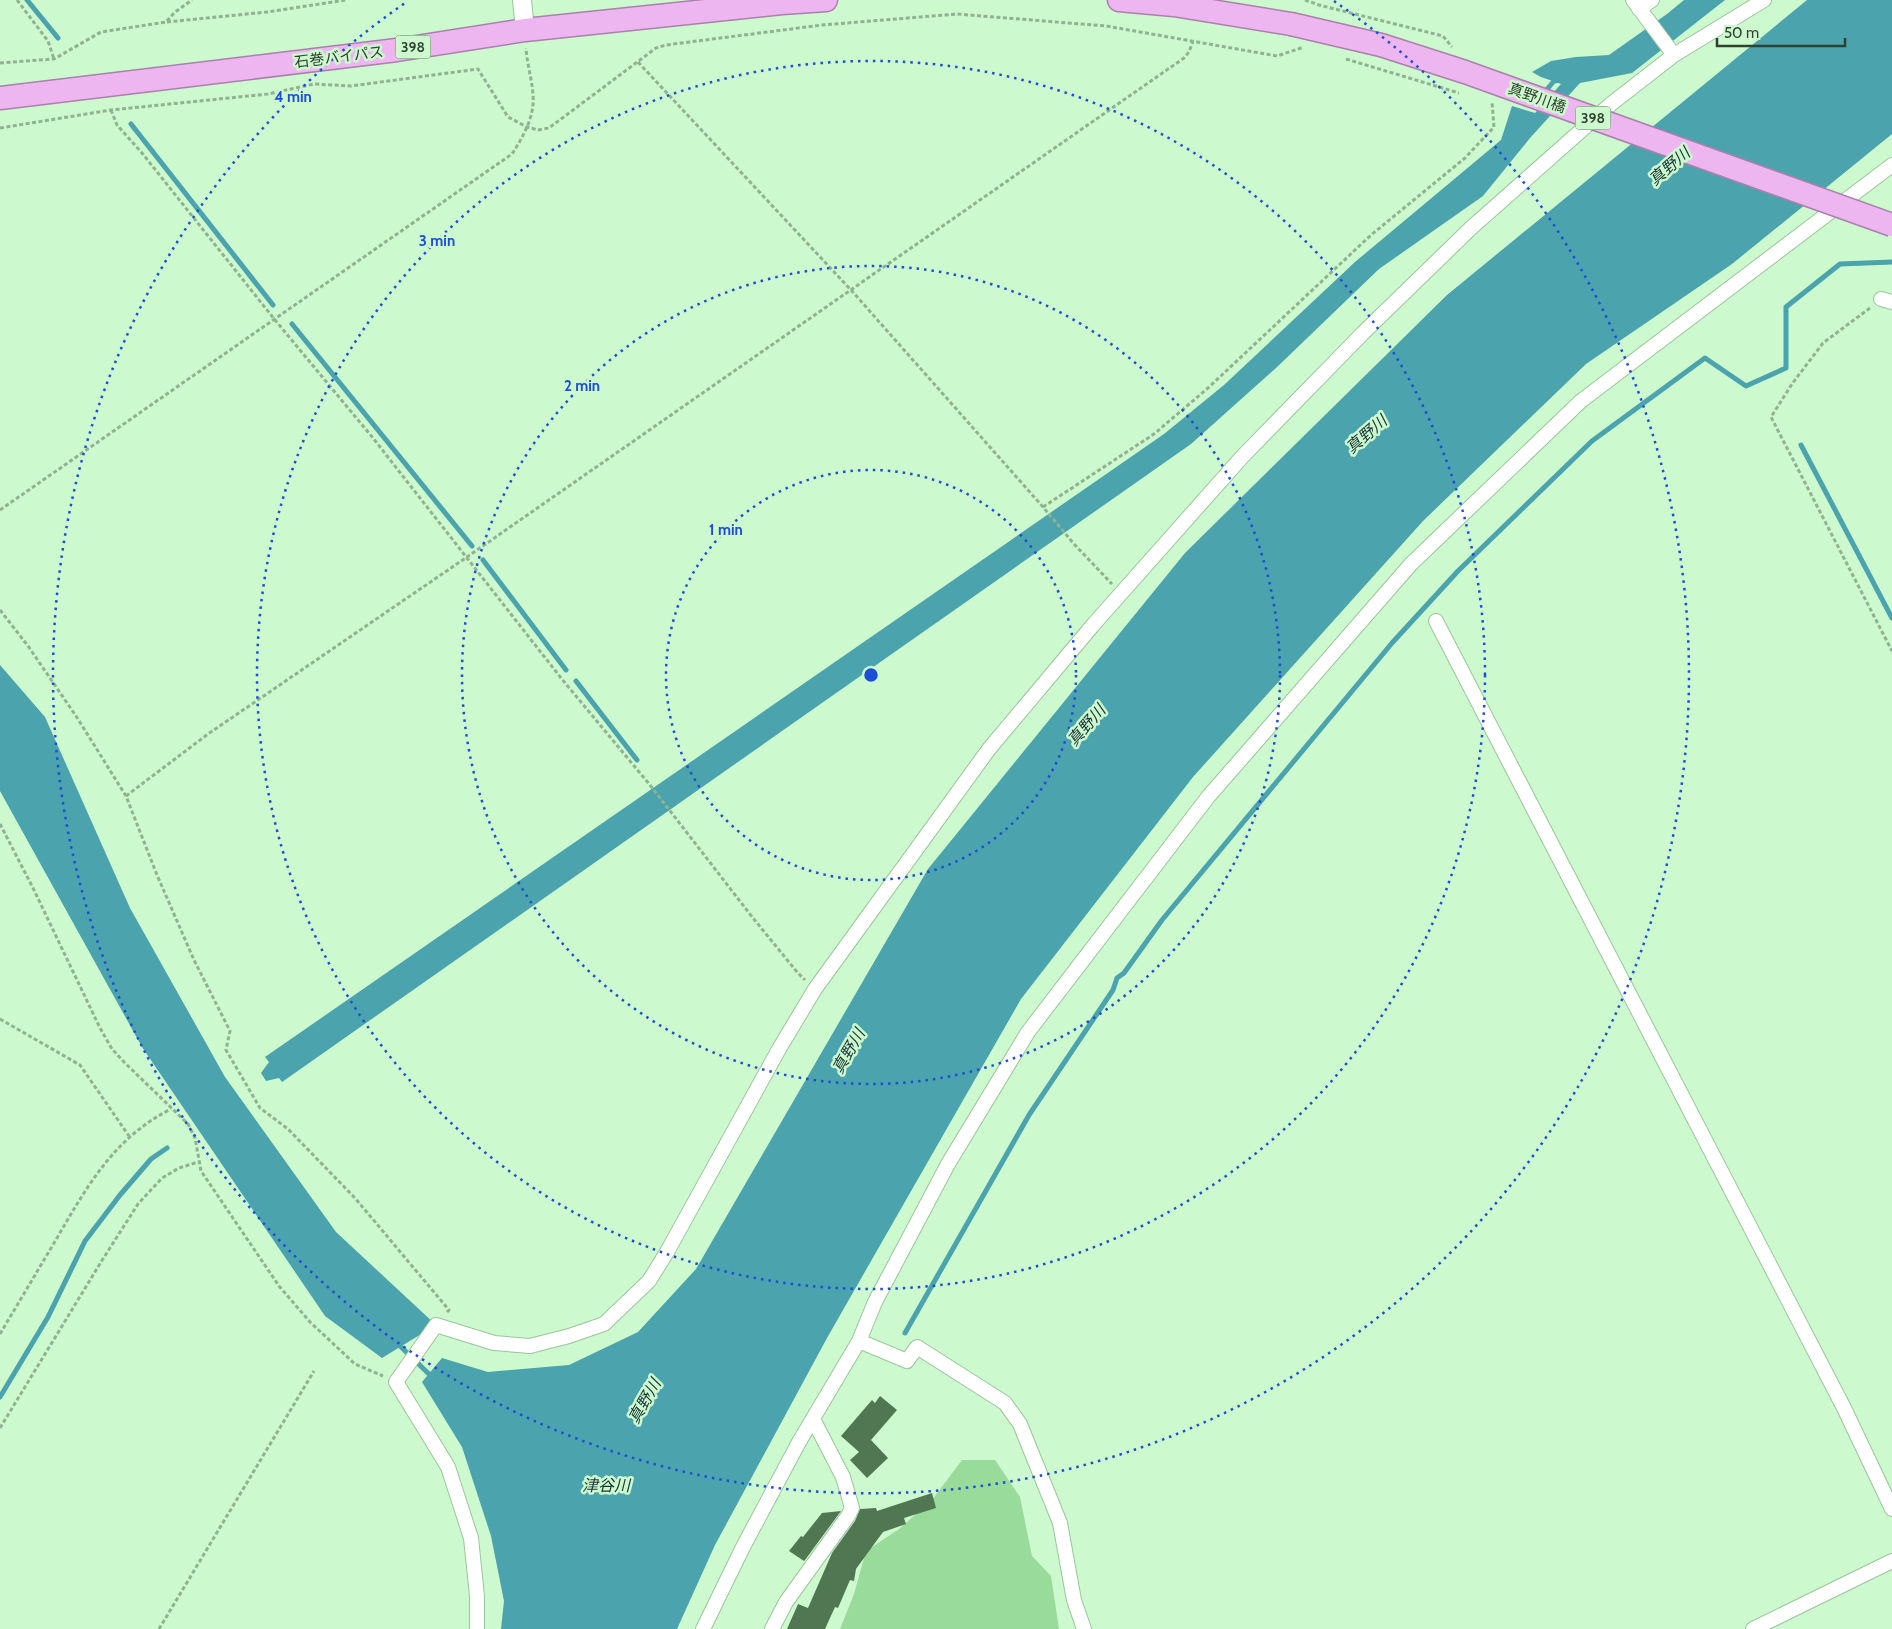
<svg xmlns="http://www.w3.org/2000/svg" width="1892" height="1629" viewBox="0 0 1892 1629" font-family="Cabin,'Noto Sans JP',sans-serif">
  <rect width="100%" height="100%" fill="#cdf9ce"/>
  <path fill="#98db9a" d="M962,1460H995L1020,1497L1032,1556L1051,1576L1059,1629H840L854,1594L866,1551L899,1529L932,1500Z"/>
  <path fill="#4aa3ad" d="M1684,0H1725L1632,73L1580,83L1530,138L1483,196L1379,269L1276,368L1191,444L282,1082L279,1078L266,1081L261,1073L269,1062L265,1057L1164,434L1224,385L1355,262L1501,140L1512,106L1535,113L1561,84L1541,77L1532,72L1551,61L1576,57L1609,55L1667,14Z
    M1807,0H1892V134L1732,264L1586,364L1423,521L1193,777L1021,999L827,1338L715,1545L677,1629H501L504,1601L491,1536L462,1447L422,1382L442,1358L488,1372L569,1365L638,1332L696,1269L928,869L1185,553L1447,295Z
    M0,665L45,717L130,908L225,1077L336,1232L436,1325L382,1358L325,1316L142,1047L0,791Z"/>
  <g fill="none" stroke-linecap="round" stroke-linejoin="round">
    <path stroke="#4aa3ad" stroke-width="5" d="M27,0L58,38
      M1543,94L1554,81L1561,80
      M131,124L273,305
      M292,324L472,546
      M1801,445L1892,618
      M483,560L566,670
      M576,681L637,760
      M905,1333L1029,1115L1113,990L1117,978L1124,973L1162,920L1392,643L1458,571L1592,441L1705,358L1746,386L1786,368V307L1840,264L1892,262
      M397,1343L432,1377
      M0,1397L48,1317L85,1241L120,1195L151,1159L167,1148"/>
  </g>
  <path fill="#507752" d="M880,1396L897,1410L871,1440L888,1458L867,1478L850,1460L859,1452L841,1436L872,1400L875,1403Z
    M932,1493L936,1508L904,1518L906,1524L883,1532L856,1569L854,1581L850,1580L838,1608L835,1607L825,1629H787L798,1604L808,1608L832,1553L855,1521L860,1509L876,1508L877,1511Z
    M841,1511L805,1560L804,1561L789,1551L801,1536L803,1537L822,1513Z"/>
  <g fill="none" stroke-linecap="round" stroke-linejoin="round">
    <defs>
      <path id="minor" d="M1633,0L1674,55
        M1639,9L1652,0
        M1881,299L1892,302
        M1436,621L1844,1408L1892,1509
        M859,1341L907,1361L917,1347L1005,1403L1020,1424L1060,1523L1074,1600L1084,1629
        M477,1629V1596L471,1538L448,1467L396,1382L436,1325L494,1343L530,1346L569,1336L604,1324L649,1281L667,1252L779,1049L815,989L989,749L1093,625L1242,457L1364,332L1471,228L1611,104L1674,55L1764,0
        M703,1629L743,1547L799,1442L859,1341L875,1302L948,1164L1028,1032L1208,797L1411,564L1581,401L1892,165
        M772,1629L786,1602L848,1516L852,1508L843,1477L813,1419
        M1753,1629L1892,1561"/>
      <path id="tertiary" d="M522,0L525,30"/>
      <path id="trunk" d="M1119,0L1174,5L1291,24
        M0,98L397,50L525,30L782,3L826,0"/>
    </defs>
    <use href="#minor" stroke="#9bc59b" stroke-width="16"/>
    <use href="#tertiary" stroke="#9bc59b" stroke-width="20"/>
    <use href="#trunk" stroke="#a981ab" stroke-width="25"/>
    <path stroke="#90b291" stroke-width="3" stroke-dasharray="4 2.5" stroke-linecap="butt" d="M17,0L48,41L54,59
      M1305,0L1319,5L1443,36L1452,47
      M167,22L267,12L346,0
      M1346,59L1459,93
      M638,62L851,290L1043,507L1074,544L1112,584
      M0,63L54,59L101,32L166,22L175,12L192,0
      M111,110L117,125L142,153L275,320L373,438L561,678L650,785L753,918L797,972L805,980
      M0,128L111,110L268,94L314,84L351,86L478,69L508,117L527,127L538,130L549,128L656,48L666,45L822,25L957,14L1106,26L1277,56L1304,47
      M1870,308L1823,343L1792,384L1771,417L1892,651
      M1043,507L1154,434L1208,388L1371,235L1465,158L1494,127L1492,102
      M0,510L512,154C523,137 535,116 533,95C532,79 527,64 526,48
      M0,610L28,646L76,716L126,796L157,875L194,960L230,1031L226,1050L260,1108L288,1129L355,1198L449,1310L446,1313
      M126,796L208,734L467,557L1184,58L1189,52L1193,41
      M0,824L33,888L100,1028L112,1049L124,1062L188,1124L195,1138L201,1171L279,1286L310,1322L355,1364L383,1376
      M0,1019L80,1065L129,1136
      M0,1334C19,1302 38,1270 57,1238C87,1186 115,1137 171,1109
      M0,1428L101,1262L138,1204L162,1178L179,1168L198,1162
      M159,1629L314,1371"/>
    <use href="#minor" stroke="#fff" stroke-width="14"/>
    <use href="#tertiary" stroke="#fff" stroke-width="18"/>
    <use href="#trunk" stroke="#eeb6f0" stroke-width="22"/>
    <defs>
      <path id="trunk-bridge" d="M1291,24L1381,45L1465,72L1892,225"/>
    </defs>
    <use href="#trunk-bridge" stroke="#a981ab" stroke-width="25" stroke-linecap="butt"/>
    <use href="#trunk-bridge" stroke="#eeb6f0" stroke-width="22"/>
  </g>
  <g fill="none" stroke="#1d4ed8" stroke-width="2.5" stroke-dasharray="2.5 5">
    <circle cx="871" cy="675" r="205"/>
    <circle cx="871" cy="675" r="409"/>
    <circle cx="871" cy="675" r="614"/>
    <path d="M1334 1A818 818 0 1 1 408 1"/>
  </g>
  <g text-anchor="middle" stroke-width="5" stroke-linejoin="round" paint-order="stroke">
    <g fill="#cdf9ce" stroke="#5e785f" stroke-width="1">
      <rect x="395.5" y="35.5" width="35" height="23" rx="4"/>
      <rect x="1575.5" y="106.5" width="35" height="23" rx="4"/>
    </g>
    <g font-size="14" font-weight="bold" fill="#2f4130">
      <text x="413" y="52">398</text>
      <text x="1593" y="123">398</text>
    </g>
    <g font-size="15" fill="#2f4130" stroke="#cdf9ce">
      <text transform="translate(339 57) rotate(-7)" y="5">石巻バイパス</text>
      <text transform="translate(1537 98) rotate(20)" y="5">真野川橋</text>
    </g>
    <g font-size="16" font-style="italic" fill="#183438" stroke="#cdf9ce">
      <text transform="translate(1669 166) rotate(-41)" y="6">真野川</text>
      <text transform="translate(1366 434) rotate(-41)" y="6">真野川</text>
      <text transform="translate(1086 725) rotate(-49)" y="6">真野川</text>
      <text transform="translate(848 1051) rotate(-60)" y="6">真野川</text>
      <text transform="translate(644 1401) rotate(-60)" y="6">真野川</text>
      <text x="606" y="1491">津谷川</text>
    </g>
  </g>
  <circle cx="871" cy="675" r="8" fill="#1d4ed8" stroke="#cdf9ce" stroke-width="2.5"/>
  <g font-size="15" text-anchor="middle" font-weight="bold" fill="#1d4ed8" stroke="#cdf9ce" stroke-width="5" stroke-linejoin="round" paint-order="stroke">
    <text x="293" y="102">4 min</text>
    <text x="437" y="246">3 min</text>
    <text x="582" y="391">2 min</text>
    <text x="726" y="535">1 min</text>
  </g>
  <path d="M1717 38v8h128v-8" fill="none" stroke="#2f4130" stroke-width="2.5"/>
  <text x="1724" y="38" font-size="15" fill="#2f4130" stroke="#cdf9ce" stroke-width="4" paint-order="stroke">50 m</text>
</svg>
